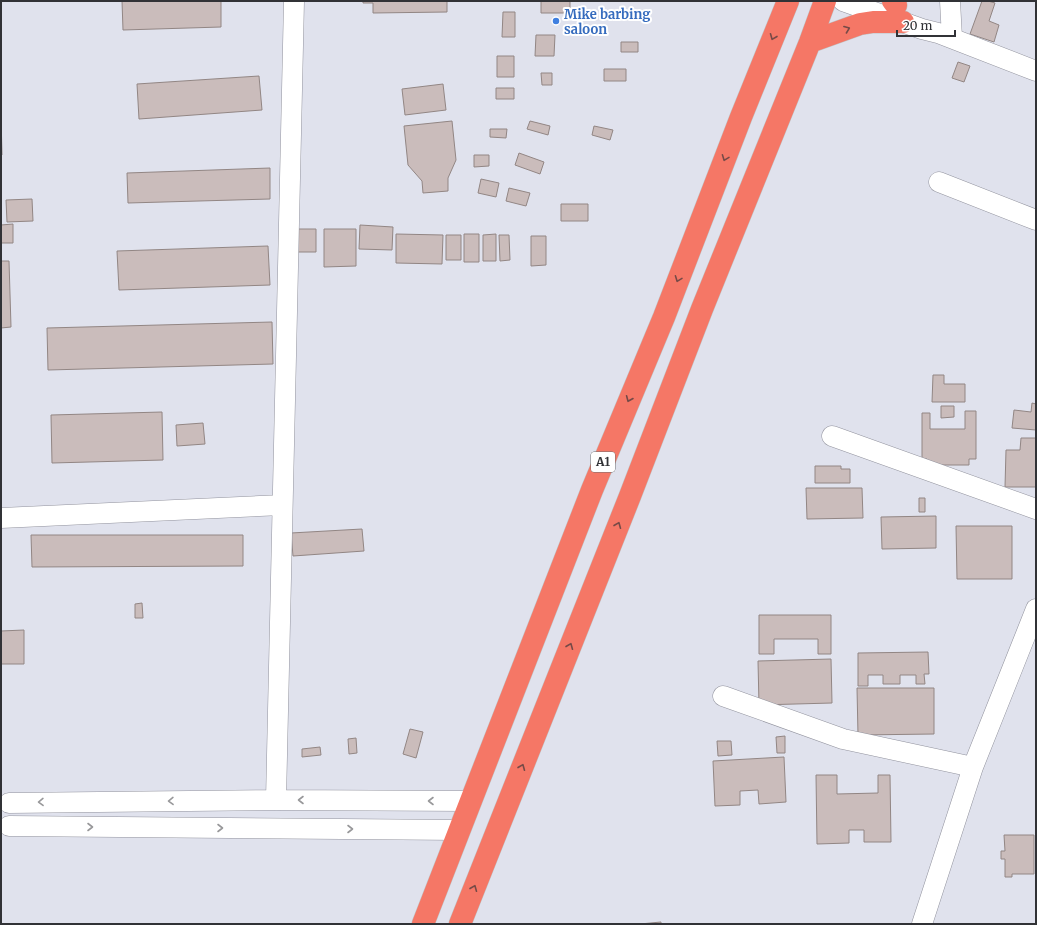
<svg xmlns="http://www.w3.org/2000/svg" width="1037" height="925" viewBox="0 0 1037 925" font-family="Merriweather,serif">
  <rect width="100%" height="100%" fill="#e0e2ed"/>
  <path fill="#cabcbb" stroke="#928684" d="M122,1H221V27L123,30Z
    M363,1H447V12L373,13V3H363Z
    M541,1H570V13H541Z
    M982,1H988L995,3L989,21L999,25L994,42L970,34Z
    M503,12H515V37H502Z
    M536,35H555L554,56H535Z
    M621,42H638V52H621Z
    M497,56H514V77H497Z
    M958,62L970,66L964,82L952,78Z
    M604,69H626V81H604Z
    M541,73H552V85H542Z
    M259,76L262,110L139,119L137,84Z
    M443,84L446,110L405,115L402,89Z
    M496,88H514V99H496Z
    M1,117L2,155H1Z
    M452,121L456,160L448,178V191L423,193L422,181L408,165L404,126Z
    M530,121L550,126L548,135L527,129Z
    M594,126L613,130L610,140L592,135Z
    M490,129H507L506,138L490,137Z
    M519,153L544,162L540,174L515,165Z
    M474,155H489V166L474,167Z
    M270,168V199L128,203L127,173Z
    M481,179L499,183L496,197L478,193Z
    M509,188L530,193L526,206L506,201Z
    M32,199L33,221L7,222L6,200Z
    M561,204H588V221H561Z
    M13,224V243H1V225Z
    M360,225L393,227L392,250L359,249Z
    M295,229H316V252H295Z
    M324,229H356V266L324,267Z
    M396,234L443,235L442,264L396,263Z
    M464,234H479V262H464Z
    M496,234V261H483V235Z
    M446,235H461V260H446Z
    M499,235H509L510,260L500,261Z
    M531,236H546V265L531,266Z
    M268,246L270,285L119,290L117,251Z
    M1,261H9L11,327L1,328Z
    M272,322L273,364L48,370L47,328Z
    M933,375H944V384H965V402H932Z
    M1032,403L1036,404V430L1012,428L1014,410L1031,412Z
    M941,406H954V417L941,418Z
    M965,411H976V459H969V465H927V459H922V413H930V429H965Z
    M162,412L163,460L52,463L51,415Z
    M203,423L205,444L177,446L176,425Z
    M1021,438H1036V487H1005L1006,450H1020Z
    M815,466H841V469H850V483H815Z
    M806,488H862L863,518L807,519Z
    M919,498H925V512H919Z
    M936,516V548L882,549L881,517Z
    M956,526H1012V579H957Z
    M362,529L364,551L293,556L291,533Z
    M31,535H243V566L32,567Z
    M142,603L143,618H135V604Z
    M759,615H831V654H818V639H774V654H759Z
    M24,630V664H1V631Z
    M928,652L929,674H924L925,684H916V675H900V684H883V675H868V686H858V653Z
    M831,659L832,703L759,705L758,661Z
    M857,688H934V734L858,735Z
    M410,729L423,732L416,758L403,754Z
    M785,736V753H777L776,737Z
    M356,738L357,753L349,754L348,739Z
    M717,741H731L732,755L718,756Z
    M320,747L321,755L302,757V749Z
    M784,757L786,802L759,804L758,790L740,791V805L715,806L713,761Z
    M816,775H837V794L878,793V775H890L891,842H864V830H849V843L817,844Z
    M1004,835H1034V874H1012V877H1005V859H1001V851H1005Z
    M661,922V924H640Z"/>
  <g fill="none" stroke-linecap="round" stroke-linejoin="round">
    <defs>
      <path id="minor" d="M843,1L922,29L938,33L1036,71
        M950,1L952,38
        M939,182L1036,220
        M832,436L1036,509
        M1,518L282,505
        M723,696L843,739L973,767
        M276,800L294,1
        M9,803L276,800L470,801
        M9,826L459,830
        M922,924L973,767L1036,609"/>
      <path id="highway" d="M893,1L896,5
        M810,42L860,24L873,22H903
        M423,924L592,490L664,317L741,117L788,1
        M460,924L630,496L702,309L810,42L825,1"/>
    </defs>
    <use href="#minor" stroke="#92939e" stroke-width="21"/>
    <use href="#highway" stroke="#c1c2c3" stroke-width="23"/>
    <use href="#minor" stroke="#fff" stroke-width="20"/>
    <use href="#highway" stroke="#f57766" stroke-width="22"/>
  </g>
  <defs><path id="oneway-chevron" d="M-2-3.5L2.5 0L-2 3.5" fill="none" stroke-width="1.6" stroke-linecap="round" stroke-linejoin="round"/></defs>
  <g stroke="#764a47">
    <use href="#oneway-chevron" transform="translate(847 29) rotate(-21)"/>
    <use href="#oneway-chevron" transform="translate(773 37) rotate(112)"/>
    <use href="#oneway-chevron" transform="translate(725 158) rotate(111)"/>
    <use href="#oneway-chevron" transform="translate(678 279) rotate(111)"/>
    <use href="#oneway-chevron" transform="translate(629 399) rotate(113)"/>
    <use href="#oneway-chevron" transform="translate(618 525) rotate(-68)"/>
    <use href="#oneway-chevron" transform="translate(570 646) rotate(-68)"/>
    <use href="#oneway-chevron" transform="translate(522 767) rotate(-68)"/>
    <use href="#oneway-chevron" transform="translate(474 888) rotate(-68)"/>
  </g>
  <g stroke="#98989a">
    <use href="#oneway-chevron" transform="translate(301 800) rotate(-180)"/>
    <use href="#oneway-chevron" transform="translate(171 801) rotate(179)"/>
    <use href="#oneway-chevron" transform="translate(431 801) rotate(-180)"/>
    <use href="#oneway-chevron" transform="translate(41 802) rotate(179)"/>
    <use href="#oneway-chevron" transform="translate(90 827)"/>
    <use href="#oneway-chevron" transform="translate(220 828)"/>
    <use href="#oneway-chevron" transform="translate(350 829)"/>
  </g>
  <circle fill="#3f7fe0" stroke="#fff" stroke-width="1.5" cx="556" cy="21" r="4"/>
  <g text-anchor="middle" stroke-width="4" stroke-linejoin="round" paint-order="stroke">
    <rect fill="#fff" stroke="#6f7072" stroke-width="1" x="591" y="452" width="24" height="20" rx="3"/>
    <g font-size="12" font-weight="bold" fill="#313236">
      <text x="603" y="466">A1</text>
    </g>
    <g font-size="13" font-weight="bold" fill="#366cbe" stroke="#fff" text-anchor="start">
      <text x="564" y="19">Mike barbing<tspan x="564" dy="15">saloon</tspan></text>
    </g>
  </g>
  <rect width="1037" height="925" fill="none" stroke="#313236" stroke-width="4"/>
  <path d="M897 30v6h58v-6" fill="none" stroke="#313236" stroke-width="2"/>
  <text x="903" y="30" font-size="12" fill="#313236" stroke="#ffffff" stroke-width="3" paint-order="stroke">20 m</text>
</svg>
